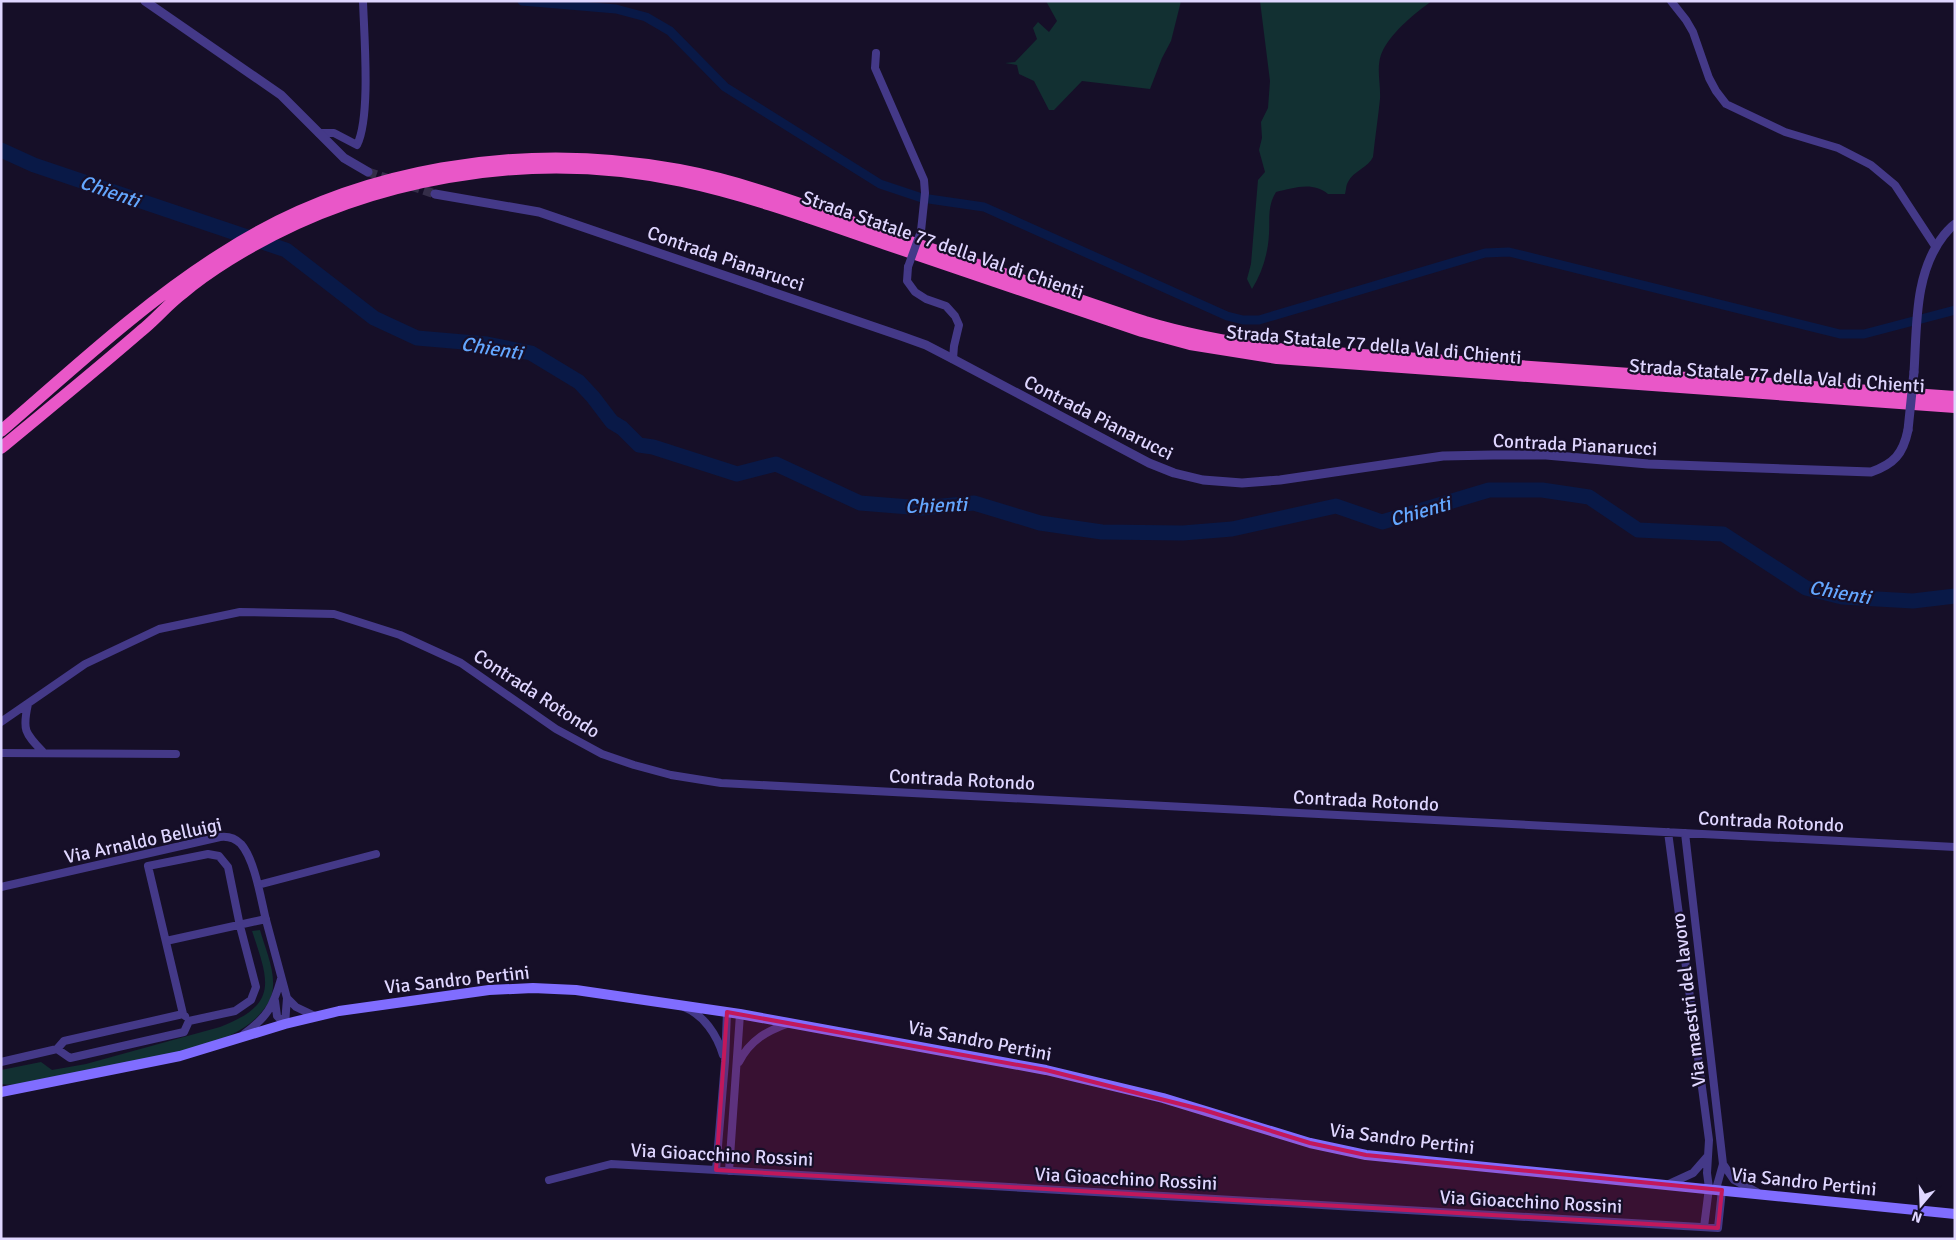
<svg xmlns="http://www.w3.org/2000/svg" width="1956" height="1240" viewBox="0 0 1956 1240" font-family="Signika,sans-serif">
  <rect width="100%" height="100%" fill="#160f28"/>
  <path fill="#123032" d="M1046,1H1181L1171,41L1162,58L1150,89L1082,81L1054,110H1049L1034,81L1019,74L1017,65L1005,63L1015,62L1037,39L1033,28L1038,22L1049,32L1057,21Z
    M1260,1H1432C1415,13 1393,31 1383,50C1375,65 1381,83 1380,99C1378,118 1375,138 1373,157C1368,168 1353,171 1348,182C1346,185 1346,191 1345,194H1328C1313,181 1293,188 1276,192C1267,207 1270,218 1269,234C1268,254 1262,273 1252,289L1247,279L1251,264L1258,180L1265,172L1259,150L1262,138L1261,122L1268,108L1270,81Z
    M260,930C266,952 281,982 268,1003C259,1019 241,1031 224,1038C171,1058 103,1069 46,1078C33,1081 15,1087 1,1084V1070L41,1062L52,1070L86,1064L220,1027C279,1004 269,982 252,931Z"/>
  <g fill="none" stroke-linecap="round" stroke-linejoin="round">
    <path stroke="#091947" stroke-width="9" d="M522,1L616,9L646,17L670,31L725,87L880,184L922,198L984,207L1227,316L1243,320H1259L1485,253L1509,252L1840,334H1864L1955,310"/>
    <path stroke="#091947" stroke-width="15" d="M1,150L34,165L286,250L374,318L417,338L487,344L531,353L579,382L593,397L612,422L622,428L639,445L653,447L737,474L776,464L860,503L922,508L974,503L1040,523L1102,532L1183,533L1232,529L1336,506L1382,522L1489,490H1542L1589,497L1638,530L1723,534L1806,588L1842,597L1913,601L1955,596"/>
    <path stroke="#342d48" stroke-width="9" stroke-dasharray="9 4.5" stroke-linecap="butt" d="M368,172L392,180
      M411,186L435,194"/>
    <path stroke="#443988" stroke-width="8" d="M1671,1L1686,20L1693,32L1709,78L1716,91L1726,104L1785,132L1838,148L1871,165L1895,185L1935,246
      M876,53L875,68L924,180L925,193L921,231
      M319,133H334L357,145C371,117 364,35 363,1
      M908,267L907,281L915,292L926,299L946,306L955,316L959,325L954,346L953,359
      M28,704C22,731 25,733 44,753
      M1,722L85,664L159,629L240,612L334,614L400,635L461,663L556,729L602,754L634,765L671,775L721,783L1955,847
      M1,753L176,754
      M1668,832L1709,1140L1707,1173L1709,1188L1704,1227
      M1685,833L1723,1164L1716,1189
      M258,885L376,854
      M1,887L220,837C228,836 235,838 241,844C255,860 261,900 266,920C273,946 280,972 287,998L296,1007L315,1016
      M166,941L266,919
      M275,1001L277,1016L285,1024
      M684,1007C704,1015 717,1035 723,1055
      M183,1014L148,866L208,854L219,856L228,867L240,926L256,987L251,1000L235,1011L189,1021
      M285,1024L287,998
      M244,1034C267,1017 273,1007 281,979
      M57,1049L70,1058L184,1032L189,1021
      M1,1062L57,1049L64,1041L183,1014L185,1016
      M739,1062C750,1040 767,1031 789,1023
      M1723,1164L1734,1180L1757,1192
      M716,1170L725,1062L727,1012
      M729,1171L740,1014
      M549,1180L611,1164L1718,1228L1722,1190
      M1669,1184L1693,1173L1707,1157"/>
    <path stroke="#443988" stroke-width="9" d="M145,1L281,95L344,158L368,172
      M435,194L539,212L901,336L926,345L953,359L1149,463L1174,473L1203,480L1242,483L1280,480L1443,456L1493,455H1546L1648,464L1871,472C1894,464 1903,454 1908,430
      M1914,372C1917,326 1914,273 1944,235C1948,231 1950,227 1955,224"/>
    <path stroke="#806dff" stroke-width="10" d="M1,1092L180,1056L285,1024L339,1011L489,990L533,988L576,990L740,1014L1046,1070L1163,1098L1310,1143L1366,1155L1955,1214"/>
    <path stroke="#e957c8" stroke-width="12" d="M1,431C72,370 142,304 221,254C355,167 523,141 679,170C749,183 816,210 883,233C971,262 1058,293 1145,322C1188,335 1232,343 1277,349L1955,397
      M1,448C48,409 95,371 141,331C156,319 168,304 183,293C197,281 213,270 229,260C361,177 530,148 682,181C752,196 819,221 886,244C971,273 1057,302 1142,331L1190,344L1277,358L1955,407"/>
    <path stroke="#443988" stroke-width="8" d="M908,267L921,231"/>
    <path stroke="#443988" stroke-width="9" d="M1908,430L1914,372"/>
  </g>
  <path fill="#c2185b" fill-opacity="0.2" stroke="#c2185b" stroke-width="4" stroke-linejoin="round" d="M727,1012L1046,1070L1204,1110L1310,1143L1366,1155L1722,1190L1718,1228L716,1170Z"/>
  <g text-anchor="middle" stroke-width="4.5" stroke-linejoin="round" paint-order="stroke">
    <g font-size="19" fill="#dfd6ff" stroke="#160f28">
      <text transform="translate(943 244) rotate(19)" y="7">Strada Statale 77 della Val di Chienti</text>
      <text transform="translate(726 258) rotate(19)" y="7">Contrada Pianarucci</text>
      <text transform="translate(1374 344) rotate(5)" y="7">Strada Statale 77 della Val di Chienti</text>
      <text transform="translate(1777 375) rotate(4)" y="7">Strada Statale 77 della Val di Chienti</text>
      <text transform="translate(1099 417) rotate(27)" y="7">Contrada Pianarucci</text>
      <text transform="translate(1575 444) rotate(3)" y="7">Contrada Pianarucci</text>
      <text transform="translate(537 693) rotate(33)" y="7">Contrada Rotondo</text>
      <text transform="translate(962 779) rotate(3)" y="7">Contrada Rotondo</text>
      <text transform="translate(1366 800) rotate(3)" y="7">Contrada Rotondo</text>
      <text transform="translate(1771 821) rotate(3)" y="7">Contrada Rotondo</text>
      <text transform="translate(143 840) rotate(-12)" y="7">Via Arnaldo Belluigi</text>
      <text transform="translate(457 979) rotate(-6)" y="7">Via Sandro Pertini</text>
      <text transform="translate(1688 1000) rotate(-97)" y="7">Via maestri del lavoro</text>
      <text transform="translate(980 1040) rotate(11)" y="7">Via Sandro Pertini</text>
      <text transform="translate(1402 1138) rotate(7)" y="7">Via Sandro Pertini</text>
      <text transform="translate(722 1154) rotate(3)" y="7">Via Gioacchino Rossini</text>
      <text transform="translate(1126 1178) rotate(3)" y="7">Via Gioacchino Rossini</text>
      <text transform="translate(1804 1181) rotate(6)" y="7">Via Sandro Pertini</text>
      <text transform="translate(1531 1201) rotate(3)" y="7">Via Gioacchino Rossini</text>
    </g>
    <g font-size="20" font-style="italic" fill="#64a7ff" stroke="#160f28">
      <text transform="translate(110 191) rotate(19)" y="7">Chienti</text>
      <text transform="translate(492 348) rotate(9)" y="7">Chienti</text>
      <text transform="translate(936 505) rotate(-2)" y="7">Chienti</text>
      <text transform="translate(1420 511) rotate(-16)" y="7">Chienti</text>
      <text transform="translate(1840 592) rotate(10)" y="7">Chienti</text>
    </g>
  </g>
  <rect width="1956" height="1240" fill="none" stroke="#dfd6ff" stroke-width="5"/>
  <g transform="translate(1921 1205) rotate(199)" stroke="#160f28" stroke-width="4" paint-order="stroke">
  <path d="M0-4L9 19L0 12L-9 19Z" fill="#dfd6ff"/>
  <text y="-8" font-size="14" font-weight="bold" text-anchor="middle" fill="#dfd6ff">N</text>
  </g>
</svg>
